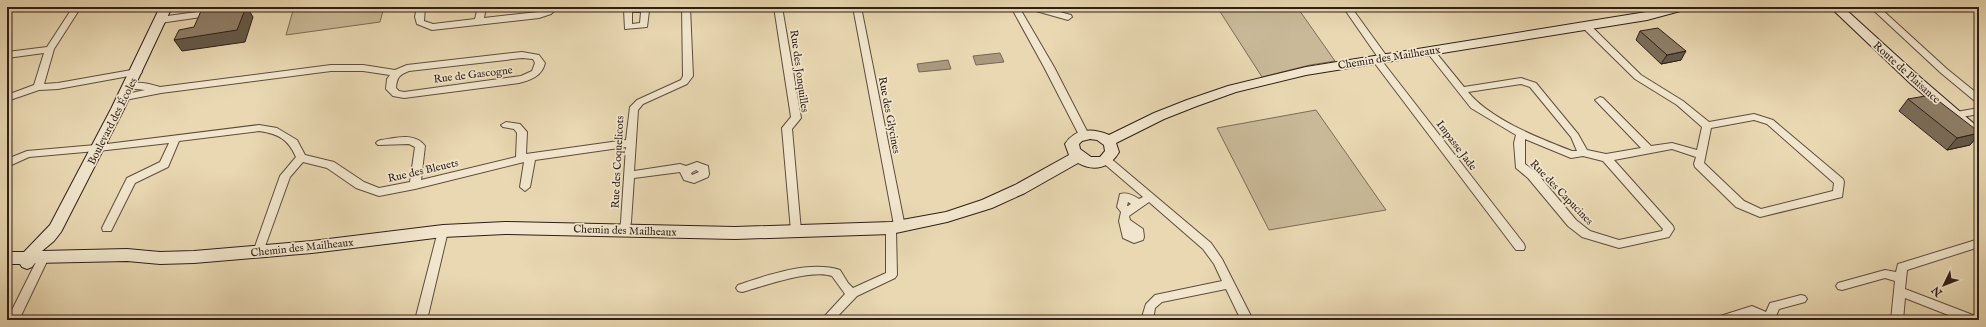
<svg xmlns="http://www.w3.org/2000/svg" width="1986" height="327" viewBox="0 0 1986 327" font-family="'IM FELL English',serif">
  <rect width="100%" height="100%" fill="#e9d8b2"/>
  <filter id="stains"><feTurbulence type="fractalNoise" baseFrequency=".005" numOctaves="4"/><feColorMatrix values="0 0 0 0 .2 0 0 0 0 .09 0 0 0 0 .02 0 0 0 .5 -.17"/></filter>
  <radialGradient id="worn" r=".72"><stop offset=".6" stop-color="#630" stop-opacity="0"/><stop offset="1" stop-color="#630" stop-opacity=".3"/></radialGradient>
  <path fill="#c9b998" stroke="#7c6c58" d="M294,7H384L380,22L286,35Z
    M1217,7H1297L1335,61L1310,65L1262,77Z
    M1316,110L1386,210L1269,230L1217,128Z"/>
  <path fill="#a9997e" stroke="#786855" d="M1000,53L1004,62L976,65L973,56Z
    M948,60L951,69L919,72L917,64Z"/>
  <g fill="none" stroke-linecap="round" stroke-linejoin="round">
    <defs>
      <path id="street" d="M73,7H81L54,49L44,84L58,83L137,69L140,70L142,72L140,74L58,89L39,90L7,101V95L34,85L44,53L7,58V52L47,47Z
        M234,7H258C253,11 237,13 232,9Z
        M417,7H425L424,21L433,24L475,19L478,7H486L484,18L538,12L549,7H558L551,14L539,18L432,30L417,24L415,17Z
        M634,7H677L673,10L649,11L647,27L625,29L624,10L625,8ZM632,12H641L640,23L632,24Z
        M682,7H690L693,76L687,84L643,104L638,110L634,171L680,164L686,166L697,162L708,166L709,174L708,177L694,183L684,180L680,172L634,178L631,222L628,234H620L619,231L621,222L626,147L535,160L530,187L525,191L520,187L524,162L415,189L379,196L356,188L327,168L303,162L290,177L263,252L262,255H254L253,252L280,176L296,157C288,139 279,134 259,131L179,141L168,167L135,183L111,231H103L102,228L127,178L160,162L169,143L107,150L29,157L7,167V159L27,151L107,144L259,125L277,128L297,140L305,155L334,162L364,182L379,188L410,182L415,147L409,144L378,145L376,143L378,141L381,140C396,138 415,132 425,146L421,180L516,157L517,133L514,129L503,127L501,125L506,122L520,124L527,132L526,154L626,140L630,107L637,100L681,80L683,76ZM696,170L699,172L692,175L691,173Z
        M774,7H782L801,118L792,129L801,231L800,234H792L791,231L782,128L791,117Z
        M853,7H861L905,227L904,230H896L897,275L895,278L857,296L834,320H821L845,294L832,276C811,269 764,286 742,292L738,291L736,288L738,285C767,275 810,260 840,270L848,283L853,288L886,273V228L887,225H894Z
        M1011,7H1019L1054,67L1089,135L1087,137L1084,138L1079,135L1044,67Z
        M1028,7H1042L1071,15L1072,17L1068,20L1029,9Z
        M1343,7H1351L1388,58L1386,60L1382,61L1524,244L1525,247L1524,250H1516L1373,61L1371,59L1373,57L1377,56Z
        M1870,7H1879L1947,69L1979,95V103L1976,102L1941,73Z
        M212,10L216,13L215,15L160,23L156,20L160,17Z
        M1585,22L1588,23L1641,75L1683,101L1709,122L1754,114L1773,120L1843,179L1844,182L1842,197L1760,217L1736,207L1695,167L1694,164L1696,157L1672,149L1614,160L1673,226L1674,229L1669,237L1619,248L1582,237L1568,226L1528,178L1516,168L1514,143L1516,135L1471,108L1426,51L1430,48L1433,49L1464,87L1521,78L1536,83L1578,134L1587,150L1606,154L1641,148L1597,102L1595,100L1600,97L1603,98L1651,146L1672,143L1697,150L1702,127L1677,105L1635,79L1582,27L1581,25ZM1521,84L1530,87L1571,137L1577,151H1572C1539,138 1491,120 1468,92ZM1754,120L1767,124L1834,183L1833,191L1761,209L1744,201L1704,163L1711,128ZM1525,139L1571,158L1583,156L1603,161L1663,229L1662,231L1619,240L1590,231L1576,220L1536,172L1525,164Z
        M522,52L539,55L545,63C542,76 531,80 519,83L404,98L393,96L386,89L387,79L390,75L363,71H331L161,93L125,100L120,97L122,95L145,90L127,88L125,86L127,84C137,81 151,84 160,87L331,65H363L395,70L407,65ZM522,58L533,59L535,63L532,71L521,76L404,92L399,91L396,88C397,77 399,75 409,71Z
        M1979,108V114L1956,118L1951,115L1956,112Z
        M1105,155L1109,157L1211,243L1222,259L1253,320H1241L1226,289L1162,302L1155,308L1153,320H1141L1146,304L1155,295L1222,281L1214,264L1203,249L1149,202L1129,216L1130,220L1143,229L1144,237L1143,240L1134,243L1123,238L1119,221L1121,212L1117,207L1120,194C1127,192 1133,195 1139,199L1143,197L1101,161L1100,159ZM1128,202L1131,204L1128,206H1127Z
        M443,227L447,228L448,231L427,320H415L438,231L439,228Z
        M1979,239V247L1907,270L1905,289L1978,317L1979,320H1961L1905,298L1903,320H1891L1895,281L1885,278L1842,290L1838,289L1836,286L1838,283L1885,270L1896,272L1898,264Z
        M44,253L48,254L49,257L19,320H7L40,254Z
        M1801,295L1805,296L1807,299L1805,302L1779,309L1776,316L1781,320H1763L1752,316L1737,320H1715L1717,317L1752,306L1766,312L1770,303Z"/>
      <path id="secondary" d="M160,7H172L124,109L61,232L54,241L42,251L127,249L160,252L194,251L312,241L443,225L505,222L735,227L891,222L946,212L982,200L1015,185L1069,155L1065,144C1075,128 1093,128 1109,135L1154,113L1187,100L1228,86L1306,67L1646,12L1666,7H1686L1684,10L1647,20L1306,75L1236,92L1197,106L1164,119L1116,143L1119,152C1110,168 1094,172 1078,163L1025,193L992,208L947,222L891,234L735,239L505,234L443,237L312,253L194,263L160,264L127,261L35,263L32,267L27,269L22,267L20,264H7V252H24L50,225L111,109ZM1090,139L1097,140L1104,145L1105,151L1100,157H1091L1080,149L1079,144L1082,141Z
        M1830,7H1843L1921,78L1979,128V140L1974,138L1911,84Z"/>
    </defs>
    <use href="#street" stroke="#5d4d3e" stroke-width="2"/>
    <use href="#secondary" stroke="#2e1f18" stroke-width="2"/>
    <use href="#street" fill="#f1e6cd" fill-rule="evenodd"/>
    <use href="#secondary" fill="#f1e6cd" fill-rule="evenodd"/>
  </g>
  <path fill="#7b6d59" stroke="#2e1f18" d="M1640,31L1681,60L1661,64L1636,40Z
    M1908,99L1979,132V134L1970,145L1947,150L1899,111Z"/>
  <path fill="#645949" stroke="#2e1f18" d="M246,7H247L253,17L245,42L182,51L174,40Z
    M1686,51L1681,60L1661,64L1667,55Z
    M1979,133V134L1970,145L1947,150L1957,138Z"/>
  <path fill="#8f7f68" stroke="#2e1f18" d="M234,7H246L237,30L174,40L179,30L194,27L201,11Z
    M1658,28L1686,51L1667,55L1640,31Z
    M1931,95L1979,132V133L1957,138L1908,99Z"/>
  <g text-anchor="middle" stroke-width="3.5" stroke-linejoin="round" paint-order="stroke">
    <g font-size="11" fill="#2e1f18" stroke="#f1e6cd">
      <text transform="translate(1389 57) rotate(-9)" y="4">Chemin des Mailheaux</text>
      <text transform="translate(800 71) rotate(82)" y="4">Rue des Jonquilles</text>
      <text transform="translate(1907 72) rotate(42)" y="4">Route de Plaisance</text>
      <text transform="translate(473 74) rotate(-7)" y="4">Rue de Gascogne</text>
      <text transform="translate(890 115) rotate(79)" y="4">Rue des Glycines</text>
      <text transform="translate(112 121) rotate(-63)" y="4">Boulevard des Écoles</text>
      <text transform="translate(1457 145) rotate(53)" y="4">Impasse Jade</text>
      <text transform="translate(617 162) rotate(-87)" y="4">Rue des Coquelicots</text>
      <text transform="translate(423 170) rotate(-13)" y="4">Rue des Bleuets</text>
      <text transform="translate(1562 192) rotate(46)" y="4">Rue des Capucines</text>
      <text transform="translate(625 230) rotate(2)" y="4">Chemin des Mailheaux</text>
      <text transform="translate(302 247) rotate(-6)" y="4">Chemin des Mailheaux</text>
    </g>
  </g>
  <rect width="1986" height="327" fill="none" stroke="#e9d8b2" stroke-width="24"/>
  <rect x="8" y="8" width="1970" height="311" fill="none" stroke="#2e1f18" stroke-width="2"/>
  <rect x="12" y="12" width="1962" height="303" fill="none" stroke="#2e1f18"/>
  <g transform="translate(1944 285) rotate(227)" stroke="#f1e6cd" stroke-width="3" paint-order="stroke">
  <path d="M0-3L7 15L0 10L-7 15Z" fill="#2e1f18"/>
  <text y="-6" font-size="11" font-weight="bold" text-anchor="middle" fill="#2e1f18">N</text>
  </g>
  <rect width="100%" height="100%" filter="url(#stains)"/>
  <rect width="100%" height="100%" fill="url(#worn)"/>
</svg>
